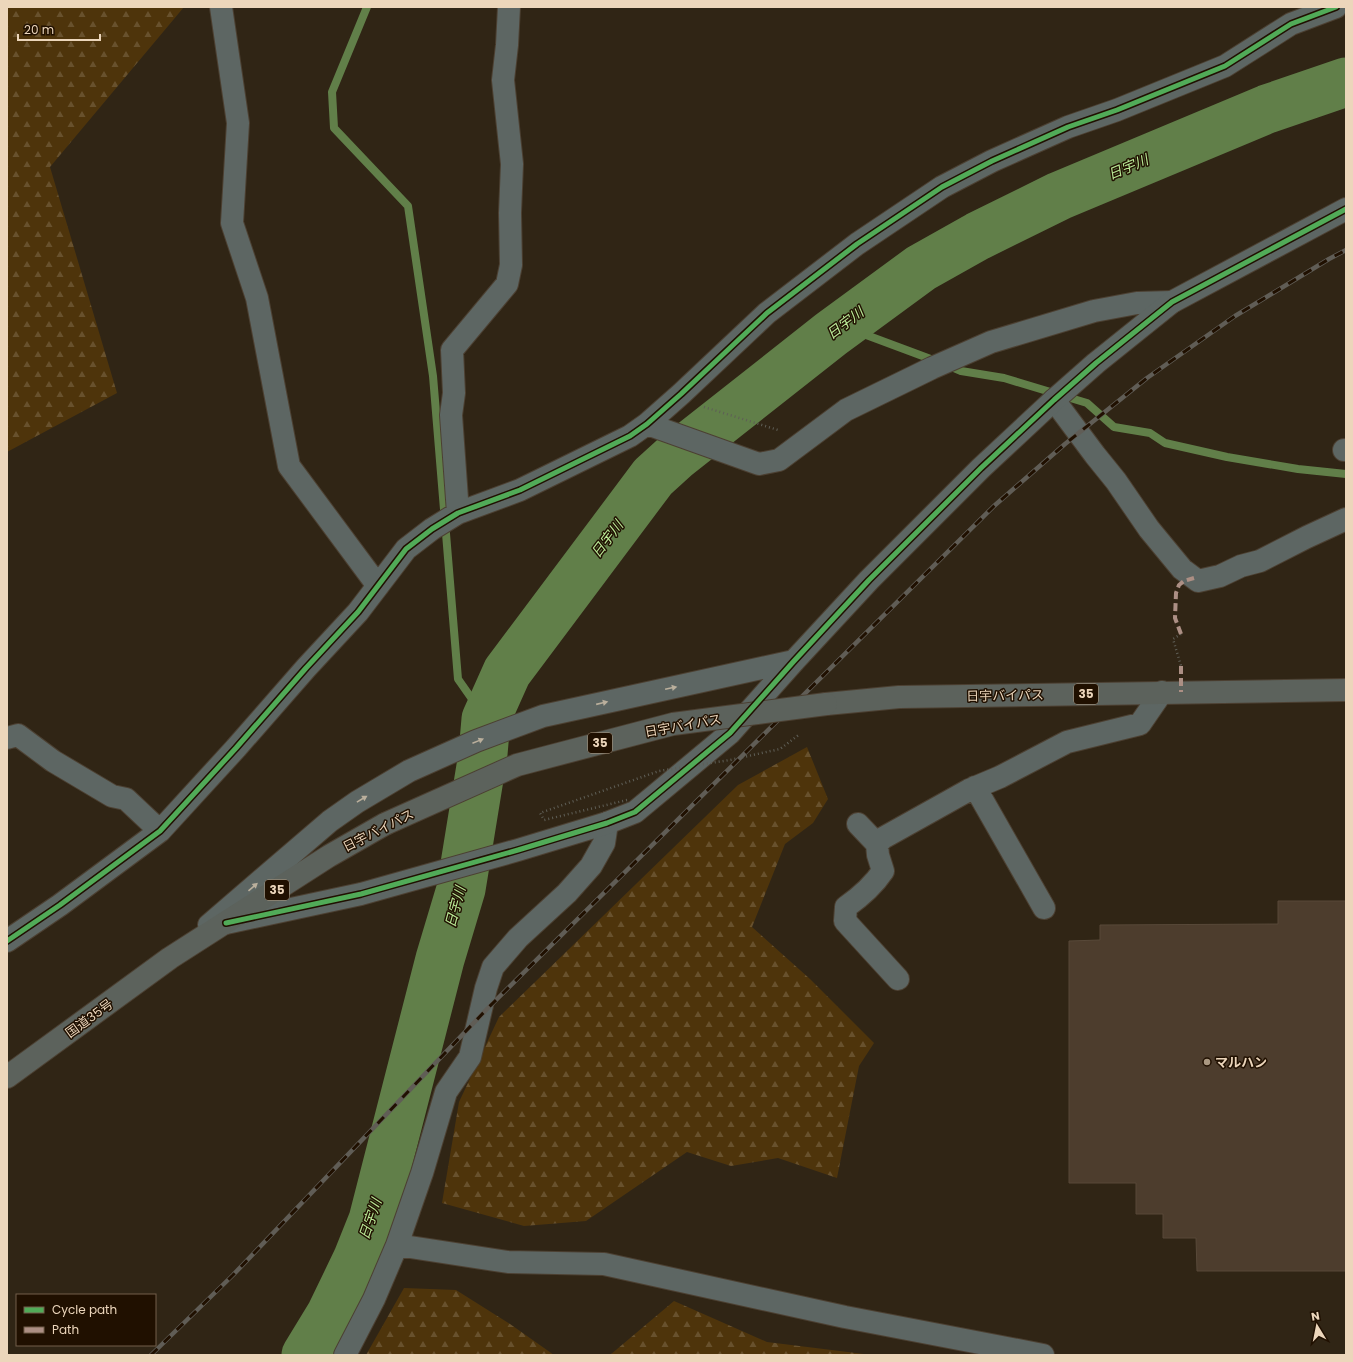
<svg xmlns="http://www.w3.org/2000/svg" width="1353" height="1362" viewBox="0 0 1353 1362" font-family="Poppins,'Noto Sans JP',sans-serif">
  <defs>
    <pattern id="forest-firs" width="22" height="20" patternUnits="userSpaceOnUse"><rect width="22" height="20" fill="#4e340b"/><path d="M5 1l3.5 6h-7zM16 11l3.5 6h-7z" fill="#68512d"/></pattern>
  </defs>
  <rect width="100%" height="100%" fill="#302515"/>
  <path fill="url(#forest-firs)" d="M7,7H184L50,167L117,393L7,452Z
    M807,747L828,799L813,823L785,844L752,927L810,979L874,1043L859,1066L837,1178L778,1158L731,1166L687,1152L586,1221L524,1226L442,1203L459,1102L499,1017L738,785Z
    M404,1288L456,1290L510,1324L554,1355H366Z
    M674,1301L767,1342L872,1355H610Z"/>
  <g fill="none" stroke-linecap="round" stroke-linejoin="round">
    <path stroke="#617f49" stroke-width="8" d="M367,7L332,92L334,128L408,206L433,376L458,679L486,719
      M842,326L936,361
      M947,365L961,371L1004,378L1087,403L1114,427L1150,433L1165,443L1227,457L1298,469L1346,474"/>
    <path stroke="#617f49" stroke-width="49" d="M306,1355L331,1314L357,1260L373,1220L440,959L461,889L483,754L486,719L507,672L653,477L675,457L831,334L921,268L978,236L1059,196L1267,109L1346,82"/>
  </g>
  <path fill="#4d3d2d" stroke="#584939" d="M1278,901H1346V1271H1197L1196,1238H1163V1214H1136V1183H1069V941L1100,940V925L1278,924Z"/>
  <g fill="none" stroke-linecap="round" stroke-linejoin="round">
    <defs>
      <path id="minor" d="M221,7L238,123L232,223L257,298L289,466L378,586
        M1054,400L1095,455L1116,481L1149,529L1182,569L1198,581L1220,576L1241,566L1260,561L1307,537L1346,519
        M647,424L759,464L779,460L846,410L932,368L991,342L1094,311L1137,303L1172,302
        M1344,450H1346
        M458,513L451,415L454,393L452,350L507,284L511,265L510,213L512,164L503,80L507,45L509,7
        M7,738L18,735L53,761L112,796L126,799L160,831
        M975,787L1044,908
        M858,824L877,844
        M7,941L60,905L160,831L236,748L306,668L358,612L406,549L432,529L458,513L520,490L630,436L647,424L681,394L767,313L857,244L942,187L992,161L1068,127L1117,110L1225,66L1291,24L1336,7
        M898,979L845,921L846,907C860,897 873,886 883,871L878,855L877,844L883,838L969,790L1000,777L1067,742L1140,724L1162,692
        M397,1245L508,1262L604,1264L845,1317L1043,1355
        M345,1355L374,1299L397,1245L422,1173L446,1092L470,1057L486,988L493,967L518,938L567,893L591,866L604,843L607,823"/>
      <path id="tertiary" d="M226,923L361,894L518,850L607,823L635,812L730,733L794,661L869,580L981,468L1054,400L1096,363L1172,302L1346,209
        M209,925L330,821L357,802L409,771L476,741L543,716L794,661"/>
      <path id="trunk" d="M826,704L899,697L1346,690
        M7,1077L170,958L329,856L385,824"/>
    </defs>
    <use href="#minor" stroke="#4c4032" stroke-width="24"/>
    <use href="#tertiary" stroke="#4c4032" stroke-width="24"/>
    <use href="#trunk" stroke="#4c4032" stroke-width="24"/>
    <path stroke="#5f5f57" stroke-width="2.5" stroke-dasharray="1 3" stroke-linecap="butt" d="M704,407L778,430
      M1181,634L1173,639L1181,666"/>
    <use href="#minor" stroke="#5d6663" stroke-width="22"/>
    <use href="#tertiary" stroke="#5d6663" stroke-width="22"/>
    <use href="#trunk" stroke="#5c625c" stroke-width="22"/>
    <defs>
      <path id="rail" d="M151,1355L233,1275L487,1009L994,506L1065,444L1147,378L1235,316L1329,259L1346,250"/>
    </defs>
    <use href="#rail" stroke="#605d56" stroke-width="4.5"/>
    <use href="#rail" stroke="#201000" stroke-width="3" stroke-dasharray="9" stroke-linecap="butt"/>
    <defs>
      <path id="trunk-bridge" d="M385,824L517,765L673,724L826,704"/>
    </defs>
    <use href="#trunk-bridge" stroke="#4c4032" stroke-width="24" stroke-linecap="butt"/>
    <path stroke="#5f5f57" stroke-width="2.5" stroke-dasharray="1 3" stroke-linecap="butt" d="M627,800L544,820L540,813L659,771L730,760L780,749L800,734"/>
    <use href="#trunk-bridge" stroke="#5c625c" stroke-width="22"/>
    <path stroke="#ac8f84" stroke-width="4" stroke-dasharray="8 4" stroke-linecap="butt" d="M1181,634L1175,618L1176,593L1179,585L1184,581L1194,578
      M1181,666V692"/>
    <defs>
      <path id="cycleway" d="M226,923L361,894L518,850L607,823L635,812L730,733L794,661L869,580L981,468L1054,400L1096,363L1172,302L1346,209
        M7,941L60,905L160,831L236,748L306,668L358,612L406,549L432,529L458,513L520,490L630,436L647,424L681,394L767,313L857,244L942,187L992,161L1068,127L1117,110L1225,66L1291,24L1336,7"/>
    </defs>
    <use href="#cycleway" stroke="#201000" stroke-width="8"/>
    <use href="#cycleway" stroke="#51ab58" stroke-width="5"/>
  </g>
  <defs><path id="oneway-solid" d="M-6-.8H1V-3.2L6.5 0L1 3.2V.8H-6Z"/></defs>
  <g fill="#baaf9c">
    <use href="#oneway-solid" transform="translate(671 688) rotate(-12)"/>
    <use href="#oneway-solid" transform="translate(602 703) rotate(-13)"/>
    <use href="#oneway-solid" transform="translate(478 741) rotate(-22)"/>
    <use href="#oneway-solid" transform="translate(362 799) rotate(-31)"/>
    <use href="#oneway-solid" transform="translate(253 887) rotate(-41)"/>
  </g>
  <circle fill="#aa9881" stroke="#201000" stroke-width="1.5" cx="1207" cy="1062" r="4"/>
  <g text-anchor="middle" stroke-width="3" stroke-linejoin="round" paint-order="stroke">
    <g fill="#201000" stroke="#af9b83" stroke-width="1">
      <rect x="1074" y="684" width="24" height="20" rx="3"/>
      <rect x="588" y="733" width="24" height="20" rx="3"/>
      <rect x="265" y="880" width="24" height="20" rx="3"/>
    </g>
    <g font-size="12" font-weight="bold" fill="#ecd6bb">
      <text x="1086" y="698">35</text>
      <text x="600" y="747">35</text>
      <text x="277" y="894">35</text>
    </g>
    <g font-size="13" fill="#ecd6bb" stroke="#201000">
      <text transform="translate(1005 695) rotate(-1)" y="5">日宇バイパス</text>
      <text transform="translate(683 725) rotate(-10)" y="5">日宇バイパス</text>
      <text transform="translate(378 830) rotate(-27)" y="5">日宇バイパス</text>
      <text transform="translate(89 1018) rotate(-36)" y="5">国道35号</text>
    </g>
    <g font-size="13" font-weight="bold" fill="#ecd6bb" stroke="#201000" text-anchor="start">
      <text x="1215" y="1067">マルハン</text>
    </g>
    <g font-size="14" font-style="italic" fill="#bbec98" stroke="#201000">
      <text transform="translate(1128 167) rotate(-23)" y="5">日宇川</text>
      <text transform="translate(845 323) rotate(-37)" y="5">日宇川</text>
      <text transform="translate(607 539) rotate(-53)" y="5">日宇川</text>
      <text transform="translate(455 907) rotate(-75)" y="5">日宇川</text>
      <text transform="translate(370 1219) rotate(-71)" y="5">日宇川</text>
    </g>
  </g>
  <rect width="1353" height="1362" fill="none" stroke="#ecd6bb" stroke-width="16"/>
  <rect x="16" y="1294" width="140" height="52" fill="#201000" stroke="#725f4b"/>
  <rect x="24" y="1307" width="20" height="6" fill="#51ab58" stroke="#725f4b"/>
  <text x="52" y="1314" font-size="12" fill="#ecd6bb">Cycle path</text>
  <rect x="24" y="1327" width="20" height="6" fill="#ac8f84" stroke="#725f4b"/>
  <text x="52" y="1334" font-size="12" fill="#ecd6bb">Path</text>
  <g transform="translate(1317 1326) rotate(350)" stroke="#201000" stroke-width="3" paint-order="stroke">
  <path d="M0-3L7 15L0 10L-7 15Z" fill="#ecd6bb"/>
  <text y="-6" font-size="11" font-weight="bold" text-anchor="middle" fill="#ecd6bb">N</text>
  </g>
  <path d="M18 34v6h82v-6" fill="none" stroke="#ecd6bb" stroke-width="2"/>
  <text x="24" y="34" font-size="12" fill="#ecd6bb" stroke="#201000" stroke-width="3" paint-order="stroke">20 m</text>
</svg>
